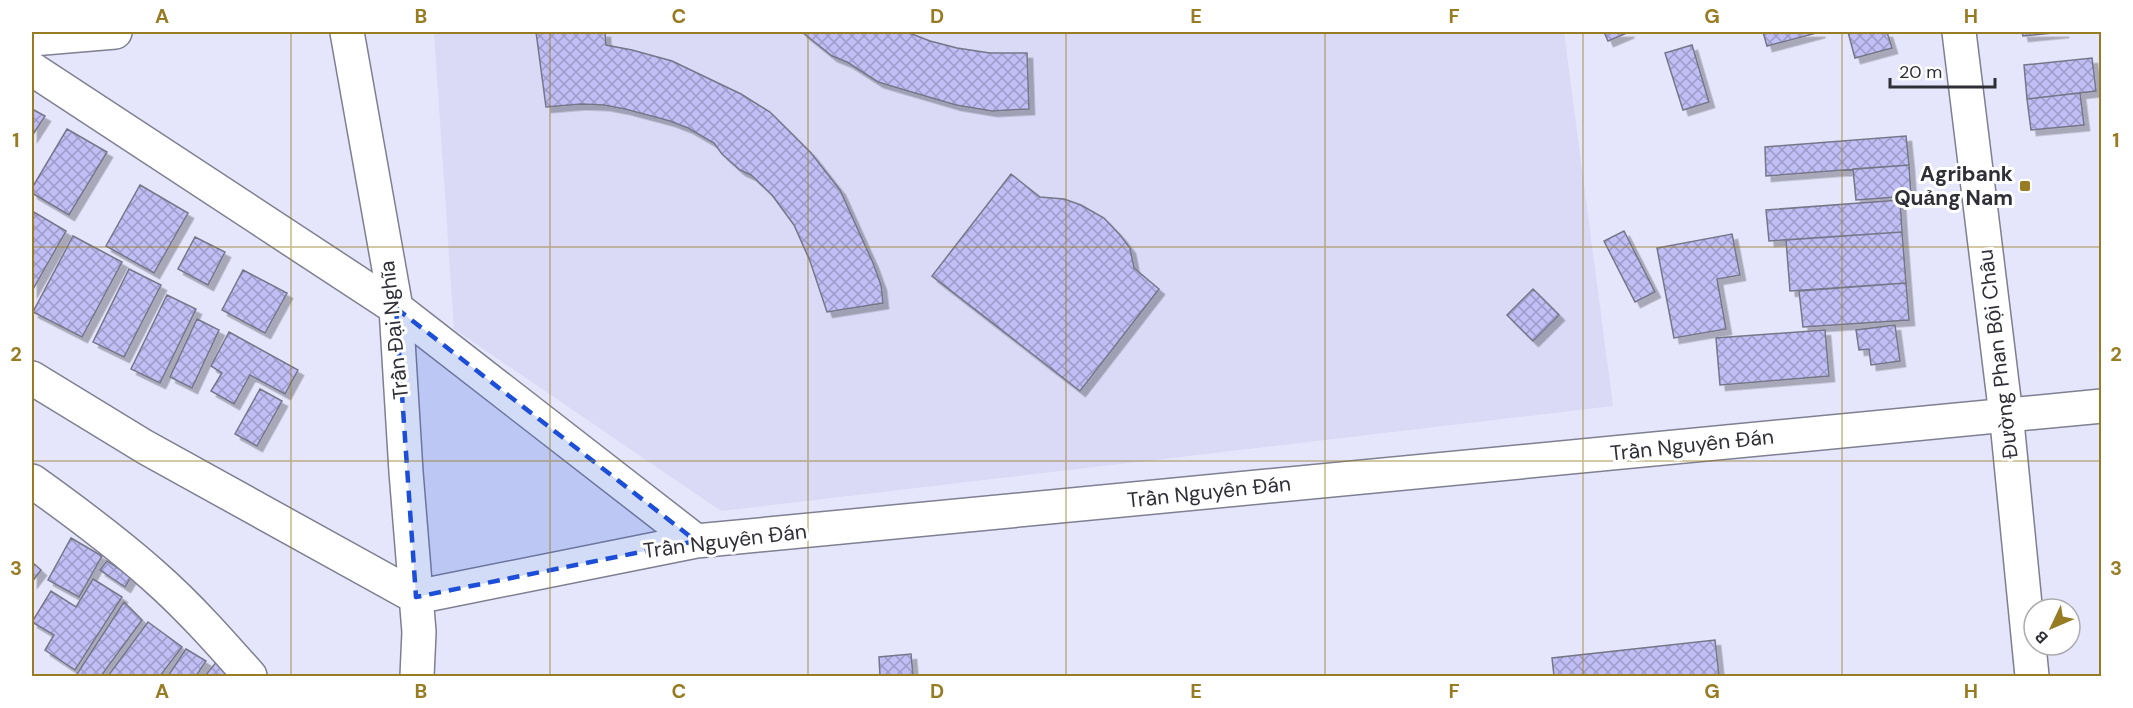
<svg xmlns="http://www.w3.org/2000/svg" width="2133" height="708" viewBox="0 0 2133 708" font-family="'DM Sans',sans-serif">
  <defs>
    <pattern id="building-cross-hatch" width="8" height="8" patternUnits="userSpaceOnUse" patternTransform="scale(1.5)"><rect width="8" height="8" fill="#c0bef5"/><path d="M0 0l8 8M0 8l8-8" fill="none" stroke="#9c9bc7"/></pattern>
    <filter id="shadow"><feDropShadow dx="5.5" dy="5.5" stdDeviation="0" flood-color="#0004"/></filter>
  </defs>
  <rect width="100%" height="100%" fill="#e5e5fb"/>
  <path fill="#dadaf7" d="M434,32H1564L1613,406L721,511L454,329Z"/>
  <path fill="url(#building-cross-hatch)" stroke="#767689" stroke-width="1.5" filter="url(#shadow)" d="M536,32H605L606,45L632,50L672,61L741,94L770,112L811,153L840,190L873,263L881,285L883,303L827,312L810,261L794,225L772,195L751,175L740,170L722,154L714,143L688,128L670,121L625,109L604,105L581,104L546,107Z
    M802,32H907L930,41L957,48L990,53H1027L1029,109L992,111L956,105L898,88L878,82L847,62L832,56Z
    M1604,32H1629L1608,41Z
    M1763,32H1820L1767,46Z
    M1848,32H1887L1892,48L1855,58Z
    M2022,32H2064L2023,36Z
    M1692,45L1709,102L1683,110L1665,53Z
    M2092,58L2096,91L2027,99L2024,65Z
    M2080,93L2084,125L2031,130L2027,99Z
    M32,109L45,116L32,136Z
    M67,129L107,152L69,215L32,193V188Z
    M1906,136L1909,165L1766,176L1765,147Z
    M1909,165L1911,196L1856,200L1853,169Z
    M1011,174L1040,197L1064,199L1081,205L1104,218L1120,235L1130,248L1134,268L1159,289L1080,391L932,276Z
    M140,185L188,213L154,273L106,246Z
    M1900,200L1902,232L1769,241L1766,210Z
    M32,211L66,231L32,291Z
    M1624,231L1655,292L1635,302L1604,241Z
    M1902,232L1906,283L1790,291L1786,240Z
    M1732,234L1740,275L1717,279L1726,329L1674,338L1657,248Z
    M73,236L122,262L82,337L33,312Z
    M195,237L225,252L208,285L178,269Z
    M129,269L161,285L124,357L93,342Z
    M243,270L287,293L265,333L222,310Z
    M1906,283L1909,320L1803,327L1799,291Z
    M1533,289L1559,315L1533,341L1507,315Z
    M167,295L196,309L160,383L131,369Z
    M197,319L219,330L192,388L170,377Z
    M1895,325L1900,361L1871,365L1869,349L1859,350L1856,330Z
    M1825,330L1829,376L1720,385L1716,338Z
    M229,332L298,370L285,394L250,375L234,404L211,391L222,373L211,366Z
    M260,389L282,401L257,446L235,434Z
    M71,538L102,556L79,597L48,580Z
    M107,561L131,577L125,587L100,570Z
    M32,562L41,570L32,582Z
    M93,579L122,597L75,670L45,650L54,635L32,622L51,591L76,607Z
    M124,602L142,620L101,676H80L77,674Z
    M148,622L182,647L160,676H108Z
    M1715,640L1719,676H1554L1552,658Z
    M186,649L206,661L196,676H168Z
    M911,654L913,676H880L879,657Z
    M218,660L234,676H205Z"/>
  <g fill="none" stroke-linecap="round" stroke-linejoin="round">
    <defs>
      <path id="minor" d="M347,32L396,308L406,472L419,632L417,676
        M32,39L115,32
        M32,69L396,308L696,541
        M32,378L145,447L416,597L696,541L2102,406
        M32,481C74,511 116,542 155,577C189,607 220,642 250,676"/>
      <path id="major" d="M1959,32L2008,432L2032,676"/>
    </defs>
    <use href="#minor" stroke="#7f7f92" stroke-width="36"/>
    <use href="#major" stroke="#7f7f92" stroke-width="36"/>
    <use href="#minor" stroke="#fff" stroke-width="33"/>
    <use href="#major" stroke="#fff" stroke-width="33"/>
  </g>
  <path fill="#1d4ed8" fill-opacity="0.2" stroke="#1d4ed8" stroke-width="4.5" stroke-dasharray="12 8" stroke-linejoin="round" d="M396,308L696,541L416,597Z"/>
  <path fill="none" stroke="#977c24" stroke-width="1.5" stroke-opacity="0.55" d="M291,32V676M550,32V676M808,32V676M1066,32V676M1325,32V676M1583,32V676M1842,32V676M32,247H2102M32,461H2102"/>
  <rect fill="#977c24" stroke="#fff" stroke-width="2" x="2019" y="180" width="12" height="12" rx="3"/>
  <g text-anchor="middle" stroke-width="6" stroke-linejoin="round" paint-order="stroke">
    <g font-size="21" font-weight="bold" fill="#2f2f37" stroke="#fff" text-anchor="end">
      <text x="2013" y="181">Agribank<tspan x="2013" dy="24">Quảng Nam</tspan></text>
    </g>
    <g font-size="21" fill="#2f2f37" stroke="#fff">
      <text transform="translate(394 330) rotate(-96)" y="7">Trần Đại Nghĩa</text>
      <text transform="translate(1998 354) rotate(-97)" y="7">Đường Phan Bội Châu</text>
      <text transform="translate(1692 445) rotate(-6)" y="7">Trần Nguyên Đán</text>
      <text transform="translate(1209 492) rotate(-6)" y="7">Trần Nguyên Đán</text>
      <text transform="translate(725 541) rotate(-7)" y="7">Trần Nguyên Đán</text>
    </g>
  </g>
  <rect width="2133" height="708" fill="none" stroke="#ffffff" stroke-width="66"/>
  <g transform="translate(2052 627) rotate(226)"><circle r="28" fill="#ffffff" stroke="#acacaf" stroke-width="1.5"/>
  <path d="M0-4.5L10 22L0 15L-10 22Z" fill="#977c24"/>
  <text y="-9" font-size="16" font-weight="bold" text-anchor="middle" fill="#2f2f37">B</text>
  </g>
  <path d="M1890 78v9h105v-9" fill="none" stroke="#2f2f37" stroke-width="3"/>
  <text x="1899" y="78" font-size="18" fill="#2f2f37" stroke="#ffffff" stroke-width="4.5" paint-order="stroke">20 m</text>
  <rect x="33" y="33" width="2067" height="642" fill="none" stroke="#977c24" stroke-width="2"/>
  <g font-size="20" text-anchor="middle" font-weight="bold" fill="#977c24">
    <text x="162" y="23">A</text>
    <text x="421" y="23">B</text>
    <text x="679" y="23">C</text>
    <text x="937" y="23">D</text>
    <text x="1196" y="23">E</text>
    <text x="1454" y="23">F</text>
    <text x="1712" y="23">G</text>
    <text x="1971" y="23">H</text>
    <text x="16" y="147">1</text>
    <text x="2116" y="147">1</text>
    <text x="16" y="361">2</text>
    <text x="2116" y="361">2</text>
    <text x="16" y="575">3</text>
    <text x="2116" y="575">3</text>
    <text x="162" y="698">A</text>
    <text x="421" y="698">B</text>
    <text x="679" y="698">C</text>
    <text x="937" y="698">D</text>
    <text x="1196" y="698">E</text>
    <text x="1454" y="698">F</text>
    <text x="1712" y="698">G</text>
    <text x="1971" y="698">H</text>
  </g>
</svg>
